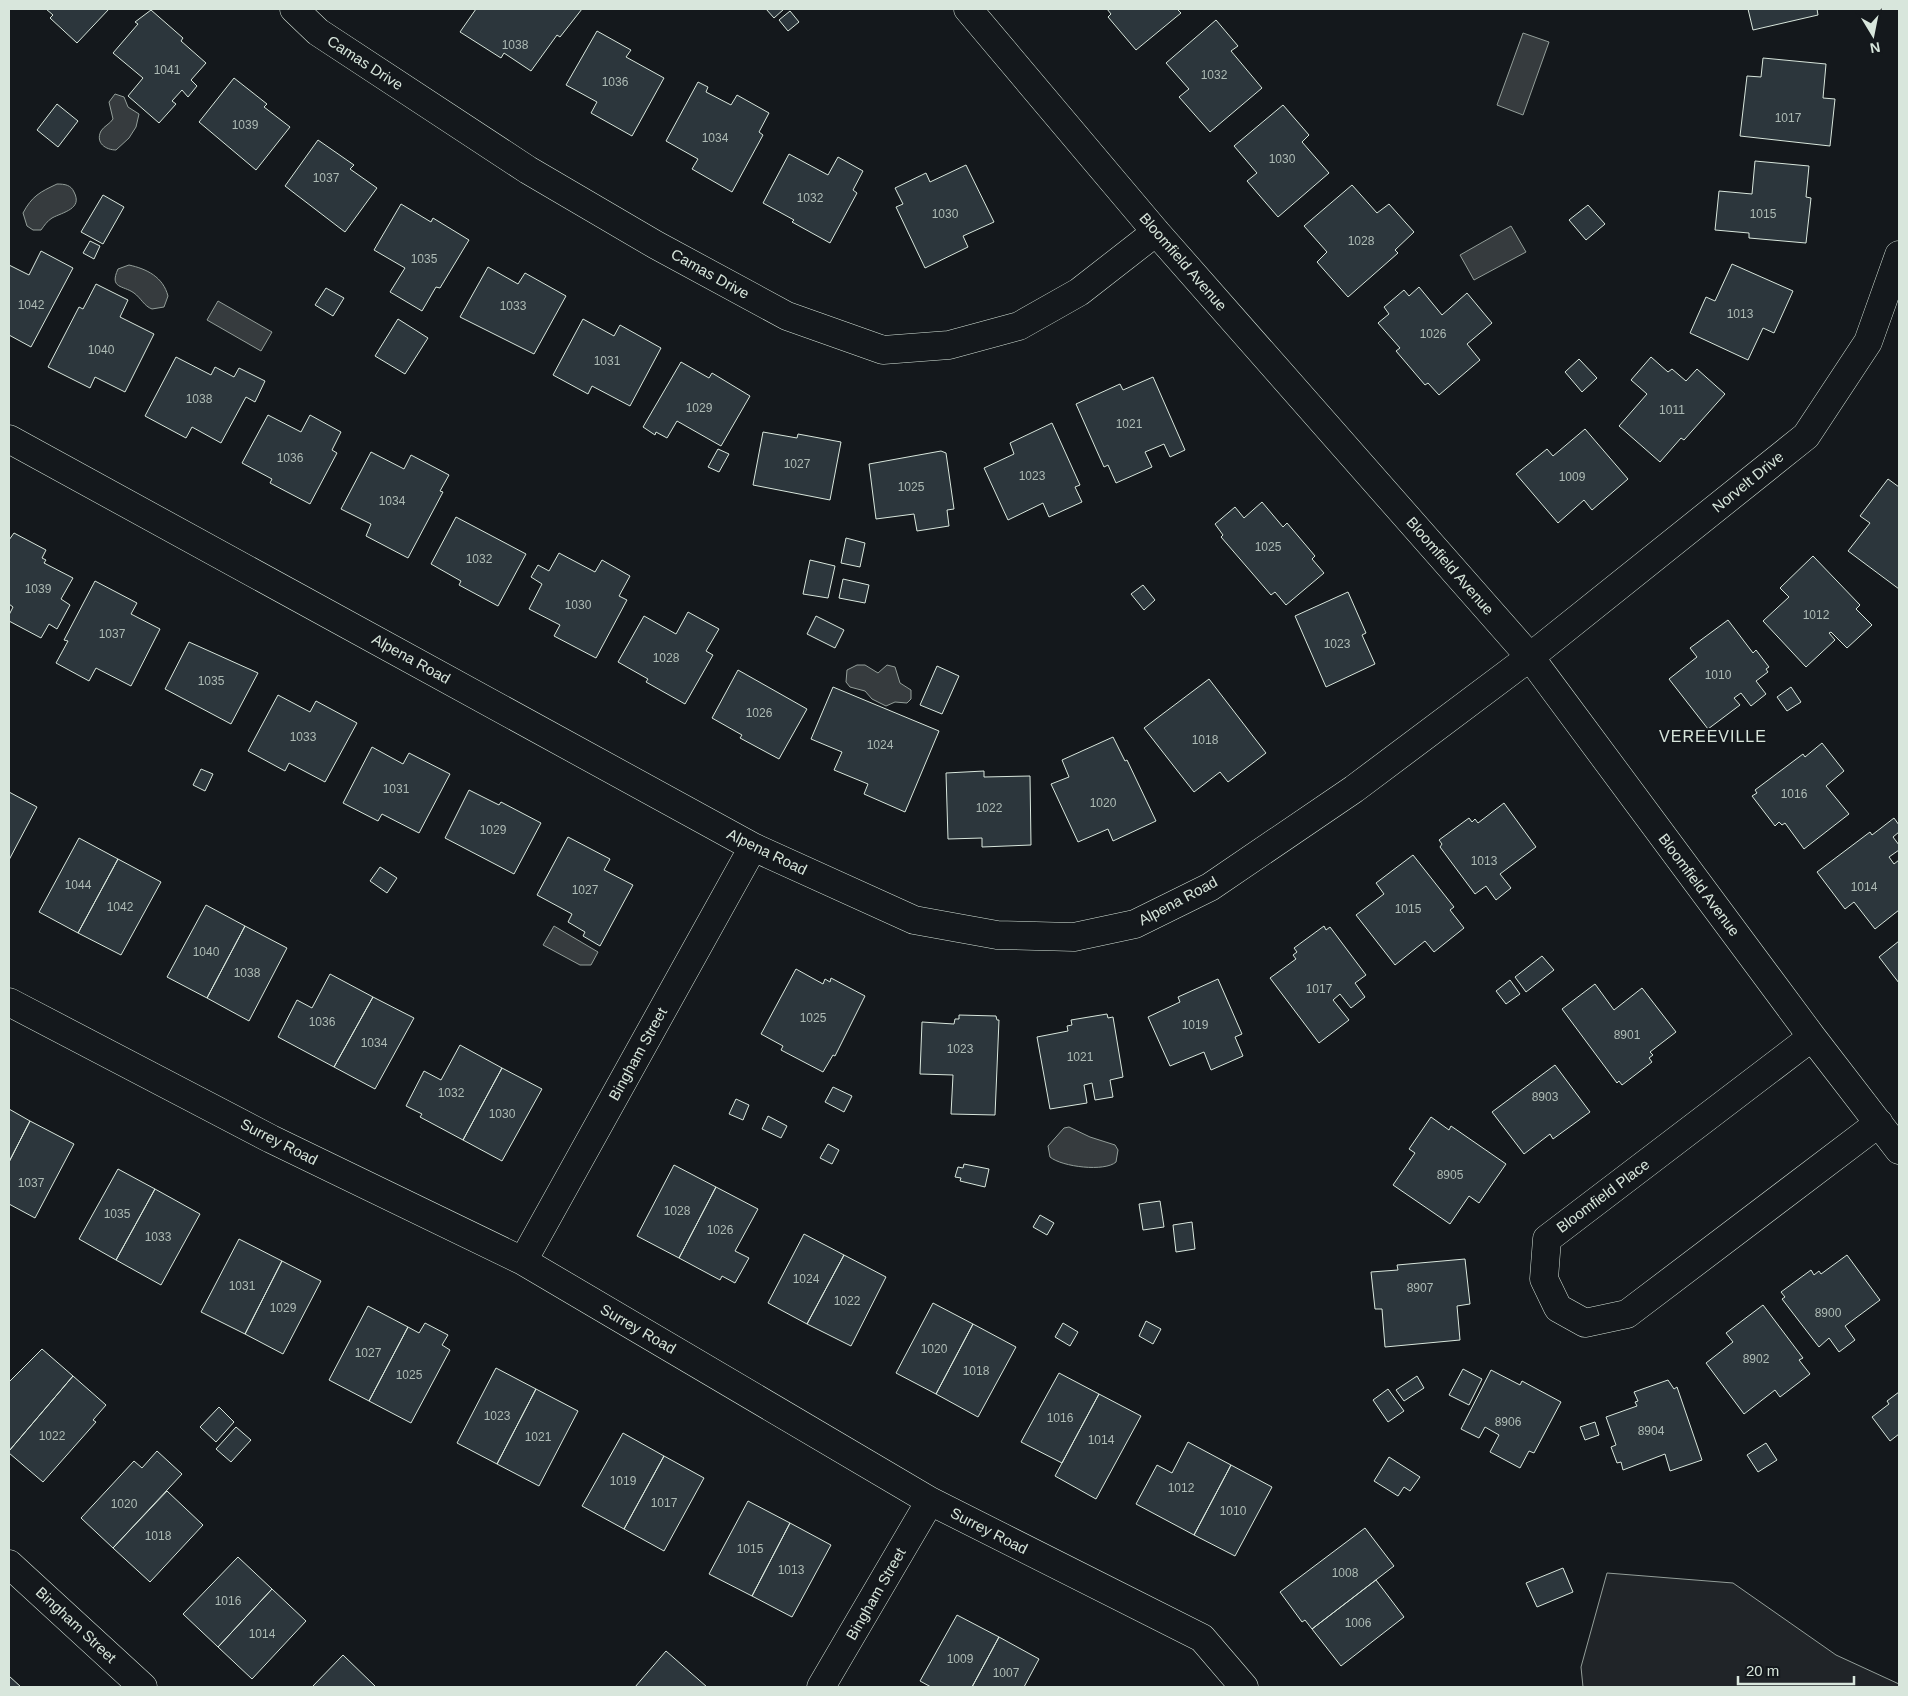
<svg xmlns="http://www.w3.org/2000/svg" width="1908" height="1696" viewBox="0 0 1908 1696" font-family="Arial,sans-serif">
  <rect width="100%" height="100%" fill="#14181c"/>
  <path fill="#202428" stroke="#939e99" d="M1607,1573L1733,1583L1836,1655L1899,1684V1687H1583L1581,1667Z"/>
  <path fill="#363b3e" stroke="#939e99" d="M1523,33L1549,42L1523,115L1497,105Z
    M115,94L124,97L128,107L139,114L136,127L129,138L116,150C106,150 95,143 101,131C104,126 110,124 113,119L109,102Z
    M57,184C65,184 71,185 74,192C83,209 63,212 52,218C47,221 44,226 41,230H33L27,226L23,213C32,196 40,192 57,184Z
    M1511,226L1526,252L1474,280L1460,255Z
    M129,265C147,269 163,277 168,296L164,307L152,309C144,306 141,298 134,293C123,285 109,289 118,269Z
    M218,301L272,332L261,351L207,320Z
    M857,665H865L878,673L887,665L895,667L900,683L911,690V699L907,703L895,702L886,706L872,699L865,691L850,687L846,682L847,670Z
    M554,926L598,952L591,965H580L543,945Z
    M1069,1127L1090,1137L1115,1145L1118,1150L1116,1162C1105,1172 1062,1167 1050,1157L1048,1146L1064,1128Z"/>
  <path fill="#2c363c" stroke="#d8e6dc" d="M46,9H109L77,43L50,18L53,15Z
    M476,9H582L560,37L557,35L531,71L504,53L501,58L460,32Z
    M766,9H784L774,18Z
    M1107,9H1177L1181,13L1136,50L1108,17L1111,14Z
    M1748,9H1817L1818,15L1753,30Z
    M151,10L183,38L181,41L206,63L191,80L197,86L188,97L182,90L172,101L176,104L159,123L128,96L143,78L113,53L138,24L135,22Z
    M790,11L799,22L788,31L779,20Z
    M1216,20L1238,46L1231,51L1262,88L1210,132L1179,97L1189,89L1166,63Z
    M597,31L631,50L626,57L664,78L632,136L591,113L597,102L566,85Z
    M1763,58L1826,64L1823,98L1835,99L1830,146L1740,136L1747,76L1761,77Z
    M234,78L267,104L264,107L290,127L256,170L199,122Z
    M698,82L708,87L706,92L731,105L737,95L769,113L759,132L763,135L732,192L692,169L698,159L666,141Z
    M57,104L78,121L58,147L37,130Z
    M1283,105L1309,135L1302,142L1329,173L1278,217L1247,181L1257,173L1234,146Z
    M318,140L354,165L350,169L377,188L345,232L285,186Z
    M789,154L828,175L838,157L863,171L853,190L857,193L830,243L792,222L794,220L763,203Z
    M1755,161L1809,166L1806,197L1811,198L1806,243L1749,238V233L1715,230L1719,191L1752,194Z
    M966,165L994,222L963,236L968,247L925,268L896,207L903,204L895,188L926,173L930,182Z
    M1352,185L1377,213L1389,204L1414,232L1395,250L1398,253L1348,297L1317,262L1327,252L1304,226Z
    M103,195L124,207L103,244L81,232Z
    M401,204L431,222L433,218L469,240L440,288L436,287L422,311L390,292L405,268L374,250Z
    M1588,205L1605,224L1586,240L1569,220Z
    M90,241L100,246L94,259L83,253Z
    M41,251L73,268L31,347L9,335V265L29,275Z
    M1732,264L1793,291L1774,333L1763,328L1748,360L1690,333L1706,297L1715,301Z
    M488,267L518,284L525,273L566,296L534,354L460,317Z
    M96,284L128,300L120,317L154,334L125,392L95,377L90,388L48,367L79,307L83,309Z
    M1419,287L1442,315L1467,293L1492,323L1467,344L1480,360L1439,395L1428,383L1425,385L1396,351L1400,348L1378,323L1389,314L1384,307L1404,290L1409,296Z
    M326,288L344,298L333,316L315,305Z
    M398,319L428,338L405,374L375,356Z
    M583,319L614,336L620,325L661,348L630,406L592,386L588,394L553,375Z
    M176,357L211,375L215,367L234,377L239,368L265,381L255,402L246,397L221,443L192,427L186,438L145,416Z
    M1651,357L1668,372L1672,369L1686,381L1697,369L1725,394L1684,440L1681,438L1660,462L1619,426L1647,394L1631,380Z
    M1579,359L1597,378L1582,392L1565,372Z
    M681,362L709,378L712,373L750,396L721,446L677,421L667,438L656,432L655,435L643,427Z
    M1153,377L1185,450L1170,457L1164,444L1145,452L1152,467L1116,483L1108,465L1104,467L1076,404L1120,384L1123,390Z
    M268,415L301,432L310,415L341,432L332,450L337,453L310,504L270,483L272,479L242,463Z
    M1052,423L1080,485L1075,487L1082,502L1049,517L1043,503L1008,520L984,468L1014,454L1010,443Z
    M1585,429L1628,479L1592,510L1584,500L1558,523L1516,474L1547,449L1553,456Z
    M763,432L797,438L798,434L841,442L830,500L753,485Z
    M718,449L729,454L719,472L708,467Z
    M941,451L946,453L954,509L947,510L949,526L917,531L914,514L876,519L869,464Z
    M371,452L404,469L411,455L449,475L440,491L443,492L408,558L366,536L371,524L341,509Z
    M1888,479L1899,487V589L1848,551L1870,523L1860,516Z
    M1262,502L1283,527L1287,523L1315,556L1312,559L1324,573L1286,605L1275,592L1271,595L1221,537L1223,535L1215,524L1235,507L1244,518Z
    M456,517L526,554L498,606L459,585L461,581L431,564Z
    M14,533L46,550L42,558L46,560L44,563L73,578L61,599L70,605L57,629L49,624L41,638L9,621V615L13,607L9,604V540Z
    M846,538L865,543L860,567L841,563Z
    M559,553L595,572L602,560L630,576L619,596L627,600L596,658L554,636L560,625L529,609L542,584L531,577L538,565L549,571Z
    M1813,556L1860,605L1856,609L1872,625L1847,648L1831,632L1829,633L1835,640L1806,667L1763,621L1789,597L1780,588Z
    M810,560L835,566L828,598L803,594Z
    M843,579L869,585L865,603L839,598Z
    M95,581L137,603L131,614L160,629L131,686L96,668L89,681L56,663L68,641L64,640Z
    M1143,585L1155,600L1144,610L1131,594Z
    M1348,592L1366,633L1362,635L1375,664L1326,687L1295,616Z
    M688,612L719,629L706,651L713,655L685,704L646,682L648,679L618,662L644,616L676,634Z
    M816,616L844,630L835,648L807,634Z
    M1728,620L1753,653L1756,650L1769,667L1766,669L1768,672L1756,681L1766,694L1751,706L1741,693L1734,698L1740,705L1708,729L1669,679L1697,657L1690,648Z
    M189,642L258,673L231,724L165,689Z
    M937,666L959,676L942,714L920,705Z
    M738,670L807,709L779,759L740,738L742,735L712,718Z
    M1209,679L1266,753L1228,782L1220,772L1194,792L1144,728Z
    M833,687L939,731L905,812L864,794L868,784L834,770L842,752L811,739Z
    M1791,687L1801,702L1787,711L1777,697Z
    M278,695L310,712L316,701L357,723L325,782L289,763L285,771L248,751Z
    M1113,737L1125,761L1127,760L1156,821L1113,841L1108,829L1078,842L1051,784L1069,777L1062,760Z
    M1822,743L1844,771L1826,786L1849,814L1804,849L1785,823L1782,825L1779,822L1775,826L1752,796L1757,793L1755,790L1803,754L1805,757Z
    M372,747L403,764L409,753L450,774L419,833L382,814L378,821L343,803Z
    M201,769L213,774L205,791L193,785Z
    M984,771V777L1030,776L1031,845L982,847V838L948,839L946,773Z
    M469,790L499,805L501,802L541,823L514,874L445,838Z
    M9,792L37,807L9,860Z
    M1504,803L1536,847L1500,874L1511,888L1496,900L1486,886L1475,894L1440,847L1442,844L1439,840L1469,818L1472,822L1475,819L1478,823Z
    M1894,818L1899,825V832L1893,837L1899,845V850L1889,857L1894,864L1899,860V910L1875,929L1854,902L1845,909L1817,872L1870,832L1872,835Z
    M568,837L610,859L604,870L633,885L600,946L583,936L585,932L568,922L572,914L537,895Z
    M79,838L118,859L78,933L39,912Z
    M1413,855L1454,907L1450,910L1464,928L1434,952L1425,941L1395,965L1356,915L1384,894L1376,883Z
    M118,859L161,882L121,955L78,933Z
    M380,867L397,878L387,893L370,881Z
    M206,905L245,926L207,998L167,977Z
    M245,926L287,948L249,1021L207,998Z
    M1324,926L1326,930L1330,927L1366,975L1355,983L1365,997L1351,1008L1340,994L1333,1000L1349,1020L1319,1043L1270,978L1296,959L1293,955L1297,952L1294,948Z
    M1899,941V983L1879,957Z
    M1542,956L1554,970L1526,992L1515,977Z
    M796,969L823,984L825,979L830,982L831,978L865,996L835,1056L833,1055L823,1072L781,1050L783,1046L761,1034Z
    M330,974L373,997L334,1067L278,1037L297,1000L312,1008Z
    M1218,979L1242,1034L1235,1037L1243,1056L1211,1070L1204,1052L1170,1066L1148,1017L1180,1002L1178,997Z
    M1510,980L1520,994L1506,1004L1496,991Z
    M1595,984L1614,1010L1642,988L1676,1032L1650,1052L1653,1055L1649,1058L1652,1062L1622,1085L1619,1081L1617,1083L1562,1009Z
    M373,997L414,1018L375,1089L334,1067Z
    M1107,1014L1108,1018L1113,1017L1123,1077L1110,1080L1113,1097L1095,1100L1092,1083L1084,1085L1087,1103L1050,1109L1037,1037L1068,1031L1067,1026L1072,1025L1071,1020Z
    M959,1015L996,1016L997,1020H999L995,1115L951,1114L953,1075L920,1074L922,1022L954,1024L955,1019H959Z
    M460,1045L502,1068L463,1140L420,1117L422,1114L406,1106L424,1071L441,1080Z
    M1555,1065L1590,1112L1553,1139L1550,1134L1524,1154L1492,1112Z
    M502,1068L542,1089L502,1161L463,1140Z
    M833,1087L852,1096L844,1112L825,1102Z
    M736,1099L749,1105L743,1120L729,1114Z
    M9,1109L30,1121L9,1162Z
    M768,1116L787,1126L781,1138L762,1129Z
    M1431,1117L1449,1130L1451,1126L1506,1164L1479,1203L1469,1196L1450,1224L1393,1185L1415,1153L1409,1149Z
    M30,1121L74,1144L35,1218L9,1204V1162Z
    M828,1144L839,1150L832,1164L820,1158Z
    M964,1164L989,1169L985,1187L960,1181L961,1178L955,1177L958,1167L963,1168Z
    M674,1165L716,1187L679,1258L637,1236Z
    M118,1169L155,1189L116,1260L79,1239Z
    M716,1187L758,1209L735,1251L749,1258L735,1283L722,1276L720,1280L679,1258Z
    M155,1189L200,1214L161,1285L116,1260Z
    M1160,1201L1164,1227L1143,1230L1139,1204Z
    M1040,1215L1054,1223L1047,1235L1033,1227Z
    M1192,1222L1195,1249L1176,1252L1173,1225Z
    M804,1234L844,1255L807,1324L768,1303Z
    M239,1239L282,1261L245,1334L201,1312Z
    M844,1255L886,1277L851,1346L807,1324Z
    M1847,1255L1880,1300L1845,1326L1855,1340L1839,1352L1829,1338L1819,1347L1782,1299L1785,1297L1781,1292L1811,1270L1814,1275L1819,1271L1821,1274Z
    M1465,1259L1470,1304L1457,1306L1460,1340L1385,1347L1382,1309H1375L1371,1272L1398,1270L1397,1265Z
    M282,1261L321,1281L283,1354L245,1334Z
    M933,1303L973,1324L936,1394L896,1373Z
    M1763,1305L1803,1358L1799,1360L1810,1374L1780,1397L1775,1390L1744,1414L1706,1363L1733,1342L1726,1333Z
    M368,1306L408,1327L369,1401L329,1380Z
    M1146,1321L1161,1329L1153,1344L1139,1336Z
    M425,1323L448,1335L442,1345L450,1350L411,1423L369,1401L408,1327L419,1333Z
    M1063,1323L1078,1332L1070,1346L1055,1337Z
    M973,1324L1016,1347L978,1417L936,1394Z
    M42,1349L73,1376L9,1451V1382Z
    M496,1368L536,1389L497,1464L457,1443Z
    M1463,1369L1482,1379L1469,1405L1449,1395Z
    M1491,1370L1520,1385L1522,1381L1561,1402L1534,1453L1529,1451L1520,1468L1490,1452L1499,1435L1485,1427L1479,1438L1461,1429Z
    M1059,1373L1099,1394L1062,1463L1021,1442Z
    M73,1376L106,1405L93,1420L96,1422L43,1482L9,1453V1451Z
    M1417,1376L1424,1388L1404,1401L1396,1390Z
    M1668,1380L1674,1389L1677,1387L1702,1460L1670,1471L1665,1454L1623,1470L1621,1462L1617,1463L1611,1447L1616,1445L1606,1417L1637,1406L1635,1402L1638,1401L1634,1392Z
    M536,1389L578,1411L539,1486L497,1464Z
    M1388,1389L1404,1411L1388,1422L1373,1400Z
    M1899,1392V1434L1890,1441L1872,1417L1889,1404L1887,1401Z
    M1099,1394L1141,1416L1096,1499L1055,1476Z
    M219,1407L234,1422L216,1442L200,1427Z
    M1595,1422L1599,1435L1585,1440L1580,1427Z
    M236,1427L251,1440L231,1462L216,1449Z
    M623,1433L664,1456L624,1529L582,1506Z
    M1188,1442L1231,1465L1194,1535L1136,1504L1157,1465L1172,1473Z
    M1766,1443L1777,1460L1758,1472L1747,1455Z
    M157,1451L182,1474L113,1548L81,1518L134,1461L142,1468Z
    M664,1456L704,1478L664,1551L624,1529Z
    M1389,1457L1420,1477L1410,1491L1404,1487L1398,1496L1374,1481Z
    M1231,1465L1272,1487L1235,1556L1194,1535Z
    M167,1491L203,1525L150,1582L113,1548Z
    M748,1501L790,1523L752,1596L709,1574Z
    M790,1523L831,1545L792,1617L752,1596Z
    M1365,1528L1394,1566L1312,1629L1305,1620L1302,1622L1280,1592Z
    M238,1557L272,1589L218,1647L183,1614Z
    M1563,1568L1573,1592L1537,1607L1526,1583Z
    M1376,1580L1404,1617L1341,1666L1312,1629Z
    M272,1589L306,1621L252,1679L218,1647Z
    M957,1615L999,1637L972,1687H931L920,1681Z
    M999,1637L1039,1659L1024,1687H972Z
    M666,1651L707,1687H635Z
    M343,1655L375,1686L374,1687H312Z
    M9,1676L21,1687H9Z"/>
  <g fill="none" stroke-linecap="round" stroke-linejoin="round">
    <defs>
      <path id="minor" d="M294,9L318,32L528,170L656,245L787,316L883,350L949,345L1019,326L1079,292L1156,232
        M968,9L1156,232L1530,657L1812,1037L1899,1150
        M9,439L753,847L914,920L997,935L1074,937L1135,924L1210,887L1354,789L1530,657L1806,436L1868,342L1899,255
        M9,1002L271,1139L523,1261L930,1501L1202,1638L1244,1687
        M1812,1037L1547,1239L1544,1279L1558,1308L1585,1323L1627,1314L1879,1123
        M523,1261L753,847
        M9,1564L143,1687
        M821,1687L930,1501"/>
    </defs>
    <use href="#minor" stroke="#d8e6dc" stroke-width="29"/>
    <use href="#minor" stroke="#14181c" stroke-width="28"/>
  </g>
  <g text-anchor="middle" stroke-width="4" stroke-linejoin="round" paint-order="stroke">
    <g font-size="12" fill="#adbab4">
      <text x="515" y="49">1038</text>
      <text x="167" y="74">1041</text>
      <text x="1214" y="79">1032</text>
      <text x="615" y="86">1036</text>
      <text x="1788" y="122">1017</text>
      <text x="245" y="129">1039</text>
      <text x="715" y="142">1034</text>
      <text x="1282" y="163">1030</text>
      <text x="326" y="182">1037</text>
      <text x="810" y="202">1032</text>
      <text x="945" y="218">1030</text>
      <text x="1763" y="218">1015</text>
      <text x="1361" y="245">1028</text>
      <text x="424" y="263">1035</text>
      <text x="31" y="309">1042</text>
      <text x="513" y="310">1033</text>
      <text x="1740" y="318">1013</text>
      <text x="1433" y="338">1026</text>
      <text x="101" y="354">1040</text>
      <text x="607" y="365">1031</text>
      <text x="199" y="403">1038</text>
      <text x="699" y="412">1029</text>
      <text x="1672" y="414">1011</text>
      <text x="1129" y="428">1021</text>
      <text x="290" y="462">1036</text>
      <text x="797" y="468">1027</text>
      <text x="1032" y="480">1023</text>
      <text x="1572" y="481">1009</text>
      <text x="911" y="491">1025</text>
      <text x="392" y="505">1034</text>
      <text x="1268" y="551">1025</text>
      <text x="479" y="563">1032</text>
      <text x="38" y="593">1039</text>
      <text x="578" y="609">1030</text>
      <text x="1816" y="619">1012</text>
      <text x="112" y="638">1037</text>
      <text x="1337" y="648">1023</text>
      <text x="666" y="662">1028</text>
      <text x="1718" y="679">1010</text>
      <text x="211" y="685">1035</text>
      <text x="759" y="717">1026</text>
      <text x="303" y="741">1033</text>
      <text x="1205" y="744">1018</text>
      <text x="880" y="749">1024</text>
      <text x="396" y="793">1031</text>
      <text x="1794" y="798">1016</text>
      <text x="1103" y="807">1020</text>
      <text x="989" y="812">1022</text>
      <text x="493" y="834">1029</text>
      <text x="1484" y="865">1013</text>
      <text x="78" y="889">1044</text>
      <text x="1864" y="891">1014</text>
      <text x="585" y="894">1027</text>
      <text x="120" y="911">1042</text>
      <text x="1408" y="913">1015</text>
      <text x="206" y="956">1040</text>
      <text x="247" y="977">1038</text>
      <text x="1319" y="993">1017</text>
      <text x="813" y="1022">1025</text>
      <text x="322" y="1026">1036</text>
      <text x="1195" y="1029">1019</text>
      <text x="1627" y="1039">8901</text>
      <text x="374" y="1047">1034</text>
      <text x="960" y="1053">1023</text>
      <text x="1080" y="1061">1021</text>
      <text x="451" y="1097">1032</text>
      <text x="1545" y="1101">8903</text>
      <text x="502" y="1118">1030</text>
      <text x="1450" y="1179">8905</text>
      <text x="31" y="1187">1037</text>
      <text x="677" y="1215">1028</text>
      <text x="117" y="1218">1035</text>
      <text x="720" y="1234">1026</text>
      <text x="158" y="1241">1033</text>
      <text x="806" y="1283">1024</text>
      <text x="242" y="1290">1031</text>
      <text x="1420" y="1292">8907</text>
      <text x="847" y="1305">1022</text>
      <text x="283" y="1312">1029</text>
      <text x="1828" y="1317">8900</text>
      <text x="934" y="1353">1020</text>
      <text x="368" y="1357">1027</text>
      <text x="1756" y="1363">8902</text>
      <text x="976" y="1375">1018</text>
      <text x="409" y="1379">1025</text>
      <text x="497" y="1420">1023</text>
      <text x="1060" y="1422">1016</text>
      <text x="1508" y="1426">8906</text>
      <text x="1651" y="1435">8904</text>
      <text x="52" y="1440">1022</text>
      <text x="538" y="1441">1021</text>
      <text x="1101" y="1444">1014</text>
      <text x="623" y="1485">1019</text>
      <text x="1181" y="1492">1012</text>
      <text x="664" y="1507">1017</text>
      <text x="124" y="1508">1020</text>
      <text x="1233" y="1515">1010</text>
      <text x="158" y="1540">1018</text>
      <text x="750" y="1553">1015</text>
      <text x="791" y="1574">1013</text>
      <text x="1345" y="1577">1008</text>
      <text x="228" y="1605">1016</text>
      <text x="1358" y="1627">1006</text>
      <text x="262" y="1638">1014</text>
      <text x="960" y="1663">1009</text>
      <text x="1006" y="1677">1007</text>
    </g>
    <g font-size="15" fill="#d8e6dc" stroke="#14181c">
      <text transform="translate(365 63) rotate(33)" y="5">Camas Drive</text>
      <text transform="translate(1183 262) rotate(49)" y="5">Bloomfield Avenue</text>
      <text transform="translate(710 274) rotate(29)" y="5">Camas Drive</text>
      <text transform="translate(1748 482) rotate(-39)" y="5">Norvelt Drive</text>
      <text transform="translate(1450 566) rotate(49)" y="5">Bloomfield Avenue</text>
      <text transform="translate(411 659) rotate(29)" y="5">Alpena Road</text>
      <text transform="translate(767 852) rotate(26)" y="5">Alpena Road</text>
      <text transform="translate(1699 885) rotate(53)" y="5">Bloomfield Avenue</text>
      <text transform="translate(1178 901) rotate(-28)" y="5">Alpena Road</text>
      <text transform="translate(638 1054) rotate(-61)" y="5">Bingham Street</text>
      <text transform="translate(279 1142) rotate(27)" y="5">Surrey Road</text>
      <text transform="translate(1603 1196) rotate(-37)" y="5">Bloomfield Place</text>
      <text transform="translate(638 1329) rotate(30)" y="5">Surrey Road</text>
      <text transform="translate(989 1531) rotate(27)" y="5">Surrey Road</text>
      <text transform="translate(876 1594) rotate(-60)" y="5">Bingham Street</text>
      <text transform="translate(76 1625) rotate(43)" y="5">Bingham Street</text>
    </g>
    <g font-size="16" letter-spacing="1" fill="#d8e6dc" stroke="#14181c">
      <text x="1713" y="742">VEREEVILLE</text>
    </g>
  </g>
  <rect width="1908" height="1696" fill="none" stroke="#d8e6dc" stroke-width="20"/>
  <g transform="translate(1873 35) rotate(170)" stroke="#14181c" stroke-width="4" paint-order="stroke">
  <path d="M0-4L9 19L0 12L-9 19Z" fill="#d8e6dc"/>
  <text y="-8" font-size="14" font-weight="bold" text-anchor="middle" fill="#d8e6dc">N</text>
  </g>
  <path d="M1738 1676v8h116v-8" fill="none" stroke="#d8e6dc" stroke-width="2.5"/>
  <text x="1746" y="1676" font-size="15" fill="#d8e6dc" stroke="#14181c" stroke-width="4" paint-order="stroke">20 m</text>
</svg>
